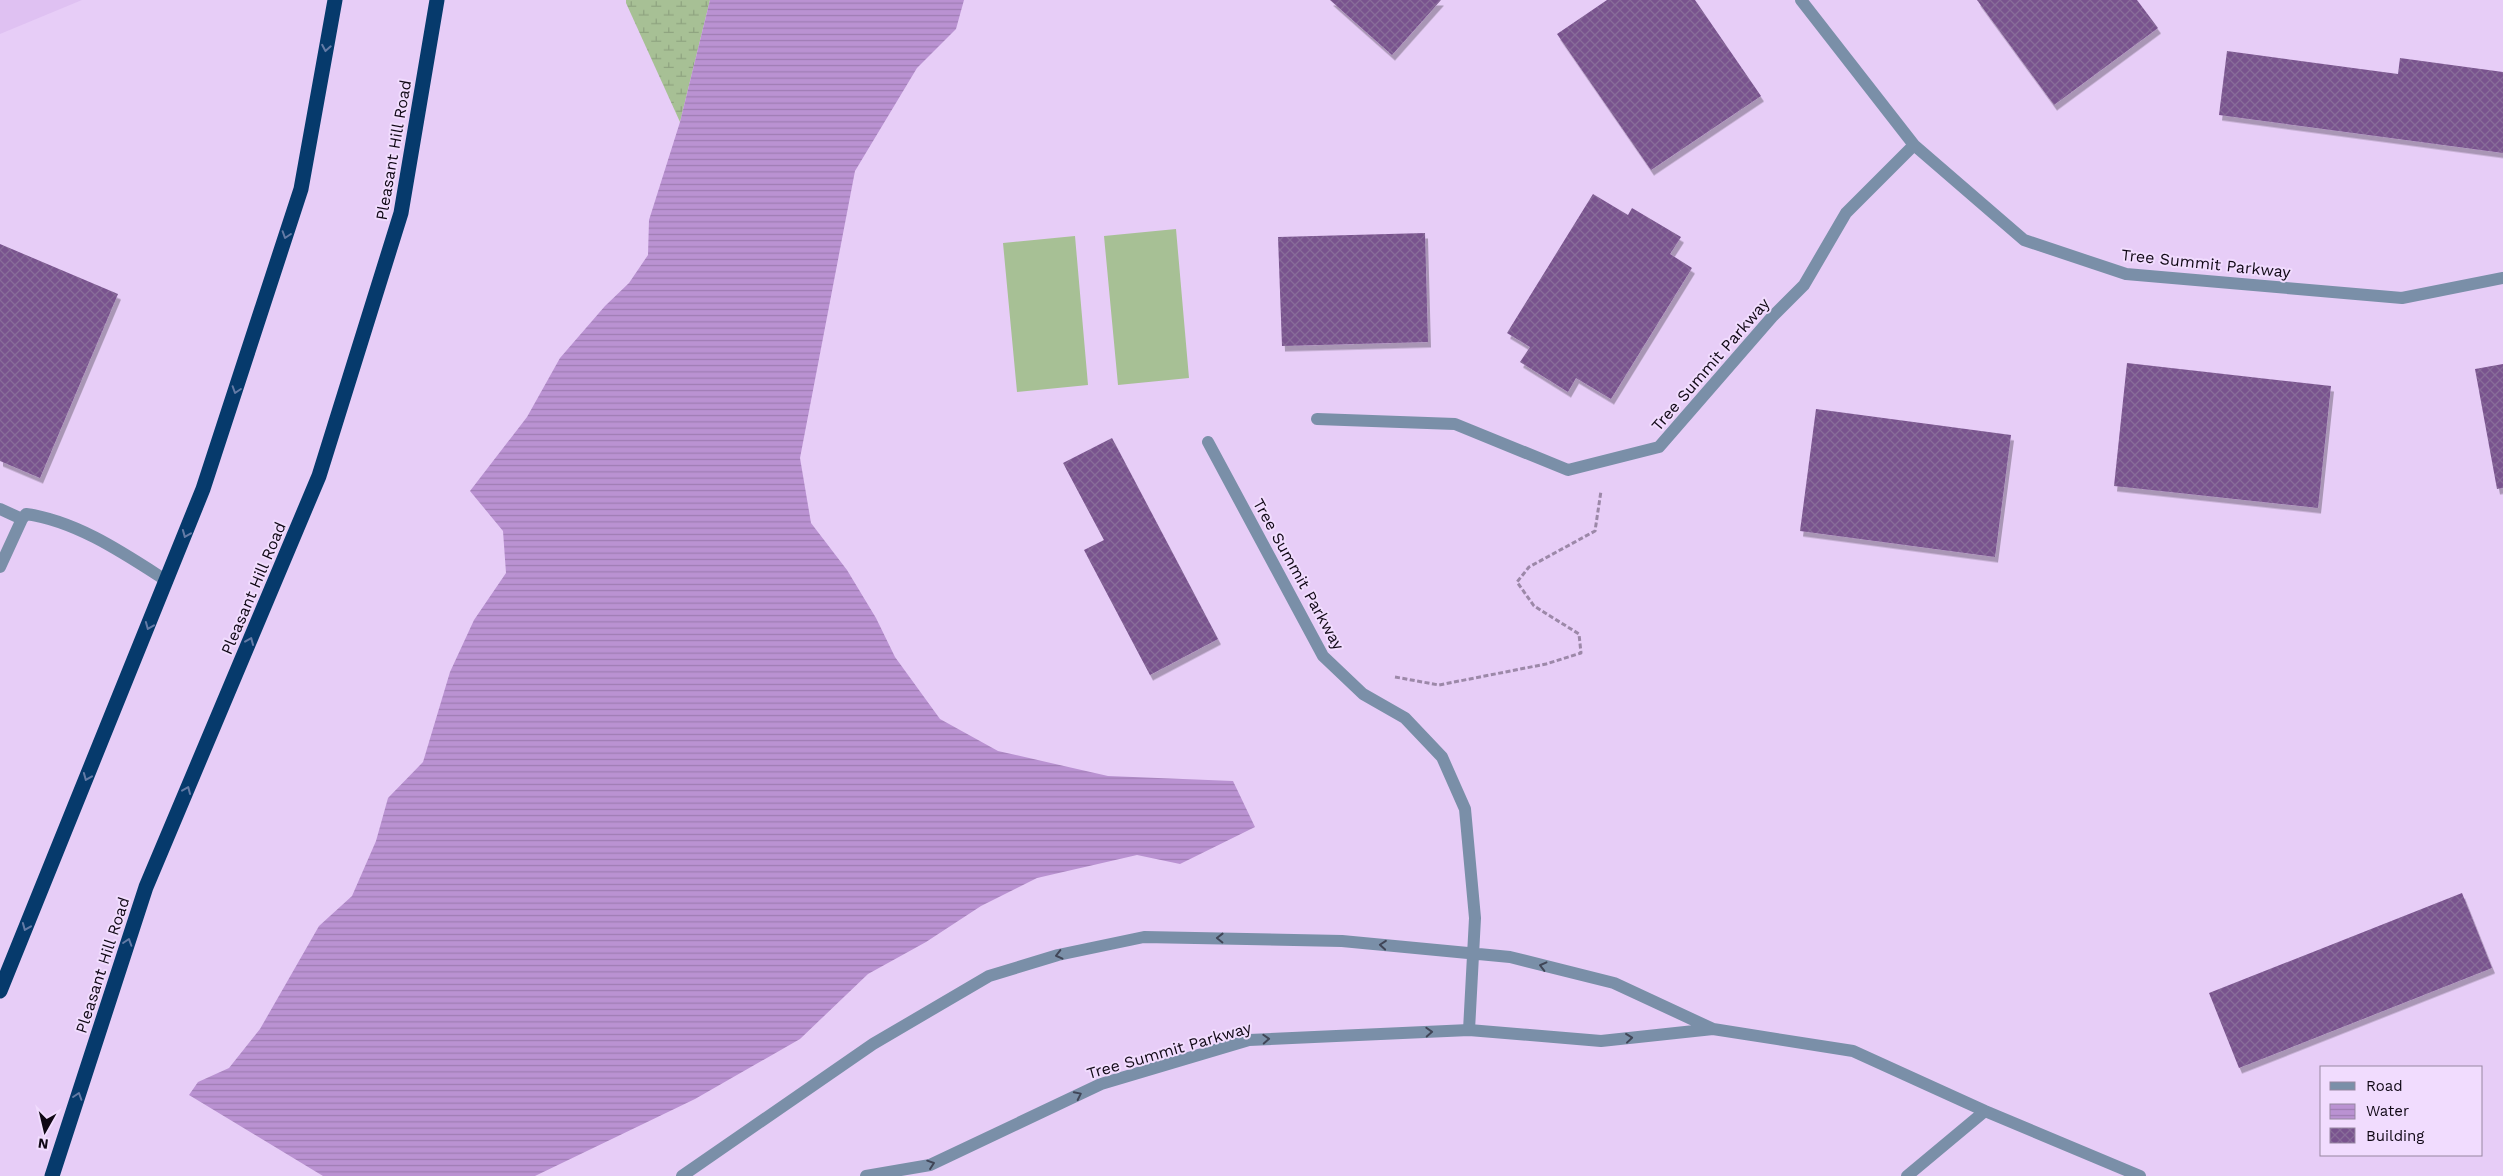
<svg xmlns="http://www.w3.org/2000/svg" width="2503" height="1176" viewBox="0 0 2503 1176" font-family="'Work Sans',sans-serif">
  <defs>
    <pattern id="wetland-marsh" width="20" height="14" patternUnits="userSpaceOnUse" patternTransform="scale(1.25)"><rect width="20" height="14" fill="#a7c095"/><path d="M1 5h8M5 5V1M11 12h8M15 12V8" fill="none" stroke="#8fa480"/></pattern>
    <pattern id="water-rules" width="6" height="5" patternUnits="userSpaceOnUse" patternTransform="scale(1.25)"><rect width="6" height="5" fill="#ba92d2"/><path d="M0 2.5h6" fill="none" stroke="#9f7cb3"/></pattern>
    <pattern id="building-cross-hatch" width="8" height="8" patternUnits="userSpaceOnUse" patternTransform="scale(1.25)"><rect width="8" height="8" fill="#79538e"/><path d="M0 0l8 8M0 8l8-8" fill="none" stroke="#886c99"/></pattern>
    <filter id="shadow"><feDropShadow dx="3" dy="5.5" stdDeviation="0" flood-color="#0004"/></filter>
  </defs>
  <rect width="100%" height="100%" fill="#e7cdf7"/>
  <path fill="#dfc1f2" d="M0,0H82L0,34Z"/>
  <path fill="#a7c095" d="M1176,229L1189,378L1118,385L1104,236Z
    M1075,236L1088,385L1017,392L1003,243Z"/>
  <path fill="url(#wetland-marsh)" d="M626,0H710L680,122L626,3Z"/>
  <path fill="url(#water-rules)" d="M710,0H964L956,29L917,68L855,171L800,458L811,523L847,570L876,618L895,657L940,719L998,751L1108,776L1233,781L1255,827L1180,864L1137,855L1037,878L981,906L926,942L868,974L800,1039L695,1099L535,1176H323L189,1095L198,1082L229,1068L260,1029L319,926L352,896L376,841L388,798L423,762L450,672L474,620L506,573L503,531L470,491L527,417L560,358L605,306L629,283L648,255L649,220L680,122Z"/>
  <path fill="url(#building-cross-hatch)" filter="url(#shadow)" d="M1330,0H1441L1392,55Z
    M1607,0H1695L1761,96L1651,170L1557,34Z
    M1977,0H2137L2158,28L2054,105Z
    M2227,51L2398,74L2400,58L2503,72V153L2219,115Z
    M1593,194L1628,215L1632,208L1681,237L1670,254L1692,268L1611,399L1576,378L1568,392L1520,362L1530,347L1507,333Z
    M1425,233L1428,342L1282,346L1278,237Z
    M0,244L118,294L40,478L0,461Z
    M2127,363L2331,386L2318,508L2114,486Z
    M2503,364V488L2497,489L2475,369Z
    M1816,409L2011,435L1995,557L1800,531Z
    M1112,438L1218,639L1150,675L1084,550L1104,540L1063,463Z
    M2462,893L2492,968L2239,1068L2209,993Z"/>
  <g fill="none" stroke-linecap="round" stroke-linejoin="round">
    <path stroke="#9c88a8" stroke-width="3" stroke-dasharray="5 2.5" stroke-linecap="butt" d="M1395,677L1439,685L1546,664L1581,653L1579,634L1534,606L1517,582L1529,567L1595,531L1601,491"/>
    <path stroke="#7a8fa8" stroke-width="12" d="M1801,0L1914,145L2024,240L2126,274L2402,298L2503,278
      M1317,419L1455,424L1568,470L1659,447L1772,317L1804,285L1846,213L1914,145
      M1208,442L1323,656L1363,694L1405,718L1442,757L1465,809L1475,918L1469,1030
      M0,509L22,519
      M0,567L22,519L26,514C77,521 125,554 167,581
      M682,1176L873,1044L989,976L1058,955L1144,937L1342,941L1510,957L1614,983L1713,1029
      M866,1176L930,1165L1101,1084L1249,1040L1469,1030L1601,1041L1713,1029L1853,1051L1985,1111L2140,1176
      M1907,1176L1985,1111"/>
    <path stroke="#063a6c" stroke-width="15" d="M0,991L203,489L301,189L335,0
      M52,1176L146,887L319,476L401,213L437,0"/>
  </g>
  <defs><path id="oneway-chevron" d="M-2-3.5L2.5 0L-2 3.5" fill="none" stroke-width="1.6" stroke-linecap="round" stroke-linejoin="round" transform="scale(1.25)"/></defs>
  <g stroke="#647ba6">
    <use href="#oneway-chevron" transform="translate(326 48) rotate(100)"/>
    <use href="#oneway-chevron" transform="translate(286 235) rotate(108)"/>
    <use href="#oneway-chevron" transform="translate(236 390) rotate(108)"/>
    <use href="#oneway-chevron" transform="translate(186 534) rotate(112)"/>
    <use href="#oneway-chevron" transform="translate(149 626) rotate(112)"/>
    <use href="#oneway-chevron" transform="translate(250 641) rotate(-67)"/>
    <use href="#oneway-chevron" transform="translate(87 777) rotate(112)"/>
    <use href="#oneway-chevron" transform="translate(187 790) rotate(-67)"/>
    <use href="#oneway-chevron" transform="translate(26 927) rotate(112)"/>
    <use href="#oneway-chevron" transform="translate(128 942) rotate(-72)"/>
    <use href="#oneway-chevron" transform="translate(78 1096) rotate(-72)"/>
  </g>
  <g stroke="#404557">
    <use href="#oneway-chevron" transform="translate(1220 938) rotate(-179)"/>
    <use href="#oneway-chevron" transform="translate(1383 945) rotate(-175)"/>
    <use href="#oneway-chevron" transform="translate(1059 955) rotate(166)"/>
    <use href="#oneway-chevron" transform="translate(1543 966) rotate(-166)"/>
    <use href="#oneway-chevron" transform="translate(1429 1032) rotate(-3)"/>
    <use href="#oneway-chevron" transform="translate(1629 1038) rotate(-6)"/>
    <use href="#oneway-chevron" transform="translate(1266 1039) rotate(-3)"/>
    <use href="#oneway-chevron" transform="translate(1078 1095) rotate(-26)"/>
    <use href="#oneway-chevron" transform="translate(931 1164) rotate(-19)"/>
  </g>
  <g text-anchor="middle" stroke-width="4" stroke-linejoin="round" paint-order="stroke">
    <g font-size="16" fill="#100815" stroke="#f1dcfe">
      <text transform="translate(393 150) rotate(-80)" y="6">Pleasant Hill Road</text>
      <text transform="translate(2206 263) rotate(6)" y="6">Tree Summit Parkway</text>
      <text transform="translate(1710 364) rotate(-49)" y="6">Tree Summit Parkway</text>
      <text transform="translate(1299 574) rotate(61)" y="6">Tree Summit Parkway</text>
      <text transform="translate(253 588) rotate(-67)" y="6">Pleasant Hill Road</text>
      <text transform="translate(102 965) rotate(-72)" y="6">Pleasant Hill Road</text>
      <text transform="translate(1169 1050) rotate(-16)" y="6">Tree Summit Parkway</text>
    </g>
  </g>
  <rect x="2320" y="1066" width="162" height="90" fill="#f1dcfe" stroke="#9787a1"/>
  <rect x="2330" y="1082" width="25" height="8" fill="#7a8fa8" stroke="#9787a1"/>
  <text x="2366" y="1091" font-size="15" fill="#100815">Road</text>
  <rect x="2330" y="1104" width="25" height="15" fill="url(#water-rules)" stroke="#9787a1"/>
  <text x="2366" y="1116" font-size="15" fill="#100815">Water</text>
  <rect x="2330" y="1128" width="25" height="15" fill="url(#building-cross-hatch)" stroke="#9787a1"/>
  <text x="2366" y="1141" font-size="15" fill="#100815">Building</text>
  <g transform="translate(45 1131) rotate(188)" stroke="#f1dcfe" stroke-width="4" paint-order="stroke">
  <path d="M0-4L9 19L0 12L-9 19Z" fill="#100815"/>
  <text y="-8" font-size="14" font-weight="bold" text-anchor="middle" fill="#100815">N</text>
  </g>
</svg>
